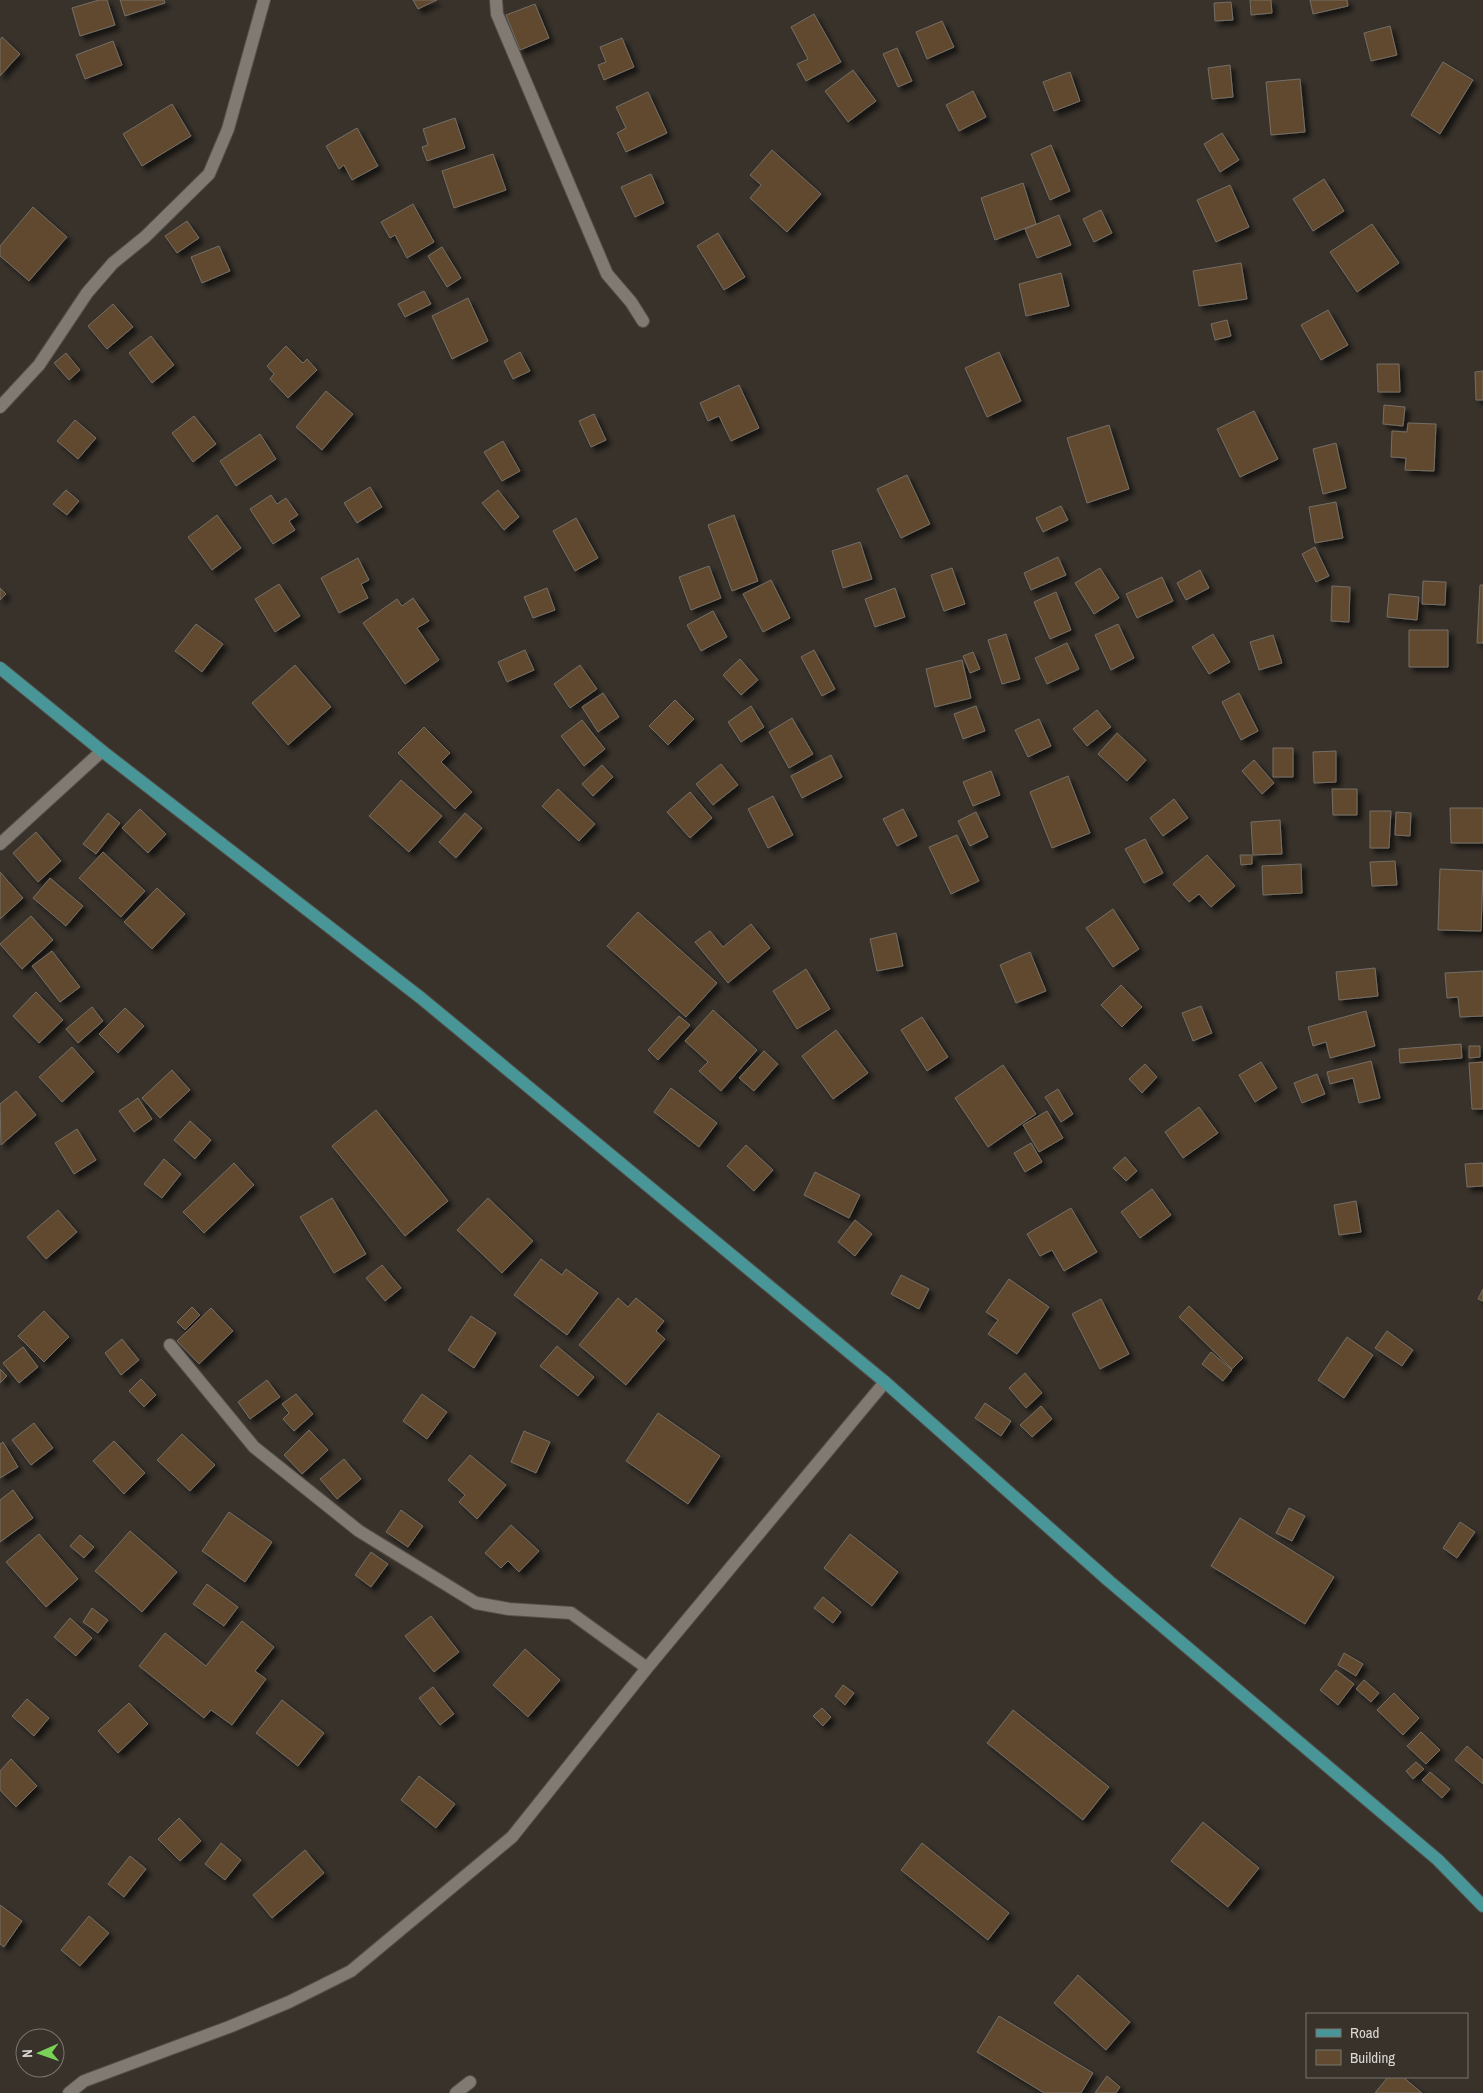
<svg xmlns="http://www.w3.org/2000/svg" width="1483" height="2093" viewBox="0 0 1483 2093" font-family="'Archivo Narrow',sans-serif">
  <defs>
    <filter id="shadow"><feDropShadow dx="4.5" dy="4.5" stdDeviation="2.5" flood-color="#0009"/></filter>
  </defs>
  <rect width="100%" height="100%" fill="#38322b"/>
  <path fill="#614a2f" stroke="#746e66" filter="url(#shadow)" d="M99,0H107L115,25L80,36L72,8Z
    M120,0H164L165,3L125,16Z
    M413,0H437L418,9Z
    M1250,0H1271L1272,13L1251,15Z
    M1310,0H1347L1348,6L1313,14Z
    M1231,2L1233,20L1215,21L1214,3Z
    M535,4L549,38L520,50L506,15Z
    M814,14L841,62L806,81L797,64L808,59L791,27Z
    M942,21L954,47L927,59L916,32Z
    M1390,26L1397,55L1371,61L1364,33Z
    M2,37L20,54L0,76V40Z
    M622,38L634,67L604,80L598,65L606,62L600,47Z
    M113,41L122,65L85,79L76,55Z
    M897,48L912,81L898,87L883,54Z
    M1443,62L1473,80L1440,134L1411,115Z
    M1230,65L1233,97L1212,99L1208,68Z
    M853,70L876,101L848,122L825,91Z
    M1070,72L1080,101L1054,111L1043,82Z
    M1300,79L1305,132L1271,135L1266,82Z
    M973,91L986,117L959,131L946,105Z
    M648,92L667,133L626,152L617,133L626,128L616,107Z
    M172,104L191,136L142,166L123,134Z
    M455,118L465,148L427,161L422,147L428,145L423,129Z
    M357,128L378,166L352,180L344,165L339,169L326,146Z
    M1222,133L1239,160L1220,172L1204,144Z
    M1051,145L1070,191L1050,200L1031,154Z
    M772,150L821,194L787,232L750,198L761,185L750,175Z
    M493,154L506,190L454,208L442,171Z
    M651,174L664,203L635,217L621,187Z
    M1324,179L1344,211L1313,231L1293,199Z
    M1023,183L1036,224L995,240L981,198Z
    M1230,185L1249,227L1216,242L1197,200Z
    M413,204L434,242L407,258L395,235L390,238L381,222Z
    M33,207L67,237L29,281L0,256V246Z
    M1101,210L1112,233L1094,242L1083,219Z
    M1059,215L1071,245L1037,258L1025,229Z
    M187,221L199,238L177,253L165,236Z
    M1372,224L1399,263L1357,292L1330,252Z
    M718,233L745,277L724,290L697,246Z
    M219,246L230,271L202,283L191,257Z
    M442,247L461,278L447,287L428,256Z
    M1241,263L1247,299L1199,306L1193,271Z
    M1061,273L1069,306L1026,316L1019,284Z
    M424,291L431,304L405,317L398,304Z
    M468,298L488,341L452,359L432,316Z
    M113,304L133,327L107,349L88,326Z
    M1328,310L1348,345L1321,360L1301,325Z
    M1227,320L1231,336L1215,340L1211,324Z
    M151,336L174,365L152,383L129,353Z
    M286,346L303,363L307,359L317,370L288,398L270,379L274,374L267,366Z
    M520,352L530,371L513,379L504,361Z
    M999,352L1021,401L987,417L965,368Z
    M66,353L80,370L69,380L54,363Z
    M1377,364H1399L1400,392H1378Z
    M1483,371V400H1476L1475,372Z
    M739,385L759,428L731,441L719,416L708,421L700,403Z
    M326,391L353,414L322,450L296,427Z
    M1384,405L1405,407L1403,426L1383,424Z
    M1254,411L1278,459L1240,477L1217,429Z
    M594,414L606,440L591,447L579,421Z
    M194,416L216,444L193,462L172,433Z
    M75,420L96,438L78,459L57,441Z
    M1408,423L1436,424L1434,471L1405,470L1406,458L1391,457L1392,431L1407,432Z
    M1109,425L1129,489L1087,503L1067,438Z
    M260,434L276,459L236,486L220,461Z
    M503,441L520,471L502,481L484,452Z
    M1336,443L1346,488L1323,494L1313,449Z
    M907,475L930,524L901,538L877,489Z
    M370,487L382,507L357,523L344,503Z
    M66,490L79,501L67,515L53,504Z
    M498,490L519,517L504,530L482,503Z
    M271,495L277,504L286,498L298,515L289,521L295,530L273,544L250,509Z
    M1336,502L1343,538L1315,543L1309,507Z
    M1061,506L1068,520L1043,532L1036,518Z
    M217,515L241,548L212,570L188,537Z
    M734,515L758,581L732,591L708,525Z
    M576,518L598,558L575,571L553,531Z
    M860,542L872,579L843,588L832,551Z
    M1315,547L1329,576L1316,582L1302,554Z
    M1058,557L1066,575L1031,590L1024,573Z
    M358,558L369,580L361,584L368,598L339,613L321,578Z
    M709,566L721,598L691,610L679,577Z
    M952,568L965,604L944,611L931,575Z
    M1100,568L1119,598L1094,614L1075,583Z
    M1200,570L1209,588L1186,600L1177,583Z
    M1162,577L1173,601L1137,618L1126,594Z
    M771,580L790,618L763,632L743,594Z
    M1423,581L1446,582L1445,605L1422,604Z
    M279,584L300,616L275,632L255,599Z
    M1480,585H1483V643H1477Z
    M1332,586L1350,587L1349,622L1331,621Z
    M0,588L6,594L0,600Z
    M547,588L555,610L533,618L524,597Z
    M895,588L905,617L875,627L865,599Z
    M1056,592L1071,630L1050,639L1034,602Z
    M1389,594L1419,597L1417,620L1387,617Z
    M413,598L429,621L417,628L439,660L405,684L363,623L397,599L402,606Z
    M713,611L727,637L701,651L687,625Z
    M196,624L223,644L202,672L175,651Z
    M1118,624L1134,658L1111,670L1095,635Z
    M1409,630H1448V667H1409Z
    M1006,634L1020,679L1002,684L988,640Z
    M1213,634L1230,662L1209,674L1192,647Z
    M1273,635L1282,663L1259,670L1250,642Z
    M1067,643L1079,669L1047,684L1035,658Z
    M525,650L534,670L507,682L498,662Z
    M814,650L835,689L822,696L801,657Z
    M973,652L980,669L970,673L963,656Z
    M740,659L758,680L741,695L723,675Z
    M962,660L971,698L935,707L926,669Z
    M295,665L331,707L288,745L252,703Z
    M580,665L597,689L570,708L554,684Z
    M603,693L619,717L598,732L582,707Z
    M1239,693L1258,731L1241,740L1222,702Z
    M675,700L694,719L668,745L649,726Z
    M751,706L764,727L741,742L728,722Z
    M976,706L985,731L963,739L954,714Z
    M1097,710L1111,727L1087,746L1073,729Z
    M792,718L813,754L789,768L769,732Z
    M1039,719L1051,746L1028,757L1015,730Z
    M582,720L605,749L584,766L561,736Z
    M424,727L450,753L441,762L472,792L455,809L398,753Z
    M1117,733L1146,760L1127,781L1098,754Z
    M1273,748H1293V777H1273Z
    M1336,751V782L1314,783L1313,752Z
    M831,755L842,777L802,798L791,776Z
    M1254,760L1274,783L1262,794L1242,771Z
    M721,764L738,785L713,805L696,784Z
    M602,765L613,777L593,796L582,784Z
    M991,771L1000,795L973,806L963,782Z
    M1068,776L1090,833L1052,848L1030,792Z
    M401,780L442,816L409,852L369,816Z
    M558,789L595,824L579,841L542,806Z
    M1332,789H1357V815H1333Z
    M690,792L712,818L690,838L667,812Z
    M773,796L793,835L768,848L748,809Z
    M1174,799L1188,818L1163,836L1150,818Z
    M1450,808H1483V843H1451Z
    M140,809L166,834L148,853L122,828Z
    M903,809L917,836L897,846L883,819Z
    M1370,811H1391L1389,848H1370Z
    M976,812L988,837L970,846L958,821Z
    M1396,812L1411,813L1410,836L1395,835Z
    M108,813L120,823L96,854L83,844Z
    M465,813L482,828L456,858L439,842Z
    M1280,820L1282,854L1253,855L1251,822Z
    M36,832L61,861L38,882L13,853Z
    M957,835L979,881L951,894L929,847Z
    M1145,839L1163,873L1144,883L1125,849Z
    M103,852L145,891L121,917L79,878Z
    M1207,855L1235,886L1211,907L1199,894L1189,902L1173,884Z
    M1240,855H1252V864L1241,865Z
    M1395,861L1397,885L1372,886L1370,862Z
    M1301,864L1302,893L1263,895L1262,866Z
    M1440,869L1483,871L1481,931L1438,930Z
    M0,872L23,898L0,919Z
    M50,878L83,906L66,926L33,898Z
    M157,888L185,914L152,949L124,922Z
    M1113,909L1139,949L1113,967L1086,928Z
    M638,912L717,983L686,1017L607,946Z
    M31,916L53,940L22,969L0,944Z
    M751,924L770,948L728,983L695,942L710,931L723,947Z
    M896,933L903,966L877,971L870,939Z
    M52,951L80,987L60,1002L32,966Z
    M1030,952L1046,991L1016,1003L1000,965Z
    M1375,968L1378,996L1339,1000L1336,972Z
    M806,969L830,1009L797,1029L773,991Z
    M1483,971V1016L1460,1017L1458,997L1447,998L1445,973Z
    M1121,985L1142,1007L1122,1027L1101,1005Z
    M36,992L63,1020L39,1043L13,1016Z
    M1201,1006L1212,1033L1193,1041L1182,1013Z
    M92,1007L103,1021L78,1043L66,1029Z
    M125,1008L144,1026L118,1053L99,1034Z
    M713,1010L757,1050L721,1091L699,1071L708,1062L685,1041Z
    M1366,1011L1375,1046L1330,1058L1326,1042L1313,1046L1308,1027Z
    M679,1016L690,1025L658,1060L648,1050Z
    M922,1017L948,1057L927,1071L901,1030Z
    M836,1030L868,1073L833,1099L802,1056Z
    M1461,1044L1462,1058L1400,1063L1399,1049Z
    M1469,1046H1480V1057L1469,1058Z
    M72,1047L94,1072L62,1102L39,1077Z
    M764,1051L778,1064L754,1091L739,1078Z
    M1371,1061L1380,1098L1359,1103L1353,1078L1330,1084L1327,1072Z
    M1261,1062L1277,1088L1255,1102L1239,1075Z
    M1483,1062V1109H1472L1469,1063Z
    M1145,1064L1157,1077L1142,1093L1129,1079Z
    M1003,1065L1036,1114L988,1147L955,1098Z
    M172,1070L190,1090L160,1118L142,1098Z
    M1317,1074L1325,1094L1302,1103L1294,1083Z
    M671,1088L717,1123L699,1147L654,1112Z
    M1058,1089L1073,1114L1061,1122L1045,1097Z
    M16,1091L36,1115L1,1145L0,1104Z
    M138,1098L152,1119L134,1132L119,1111Z
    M1199,1107L1218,1133L1183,1158L1165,1132Z
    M376,1110L448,1201L405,1236L332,1146Z
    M1047,1111L1063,1138L1039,1152L1023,1125Z
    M190,1121L211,1140L195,1159L174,1140Z
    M77,1129L96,1160L74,1174L55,1143Z
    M1031,1143L1042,1162L1025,1172L1014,1153Z
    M746,1145L773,1170L754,1191L727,1166Z
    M1125,1157L1137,1171L1126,1181L1113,1168Z
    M164,1159L181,1174L162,1198L144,1184Z
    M234,1163L254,1185L204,1233L183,1212Z
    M1483,1163V1186L1467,1187L1465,1164Z
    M815,1172L860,1195L849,1218L804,1195Z
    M1152,1189L1171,1215L1140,1238L1121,1212Z
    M332,1198L366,1254L334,1273L300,1217Z
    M488,1198L533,1241L502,1273L457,1230Z
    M1356,1201L1361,1232L1339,1235L1334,1205Z
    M1071,1208L1097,1252L1064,1271L1052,1250L1040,1256L1027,1234Z
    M58,1210L77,1232L46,1259L27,1237Z
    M855,1220L872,1234L855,1256L838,1242Z
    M541,1259L562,1275L566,1269L598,1293L567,1335L514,1295Z
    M382,1265L401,1288L385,1301L366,1278Z
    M901,1275L929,1289L919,1309L891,1294Z
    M1009,1279L1049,1307L1017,1354L988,1334L998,1320L986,1312Z
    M1483,1289V1301L1478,1299Z
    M618,1298L628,1307L636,1298L664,1321L656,1331L665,1339L626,1385L579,1345Z
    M1101,1299L1129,1354L1100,1369L1072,1314Z
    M1189,1306L1243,1358L1232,1369L1179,1317Z
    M192,1307L200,1315L185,1330L177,1322Z
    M211,1308L233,1331L199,1364L177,1341Z
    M44,1311L69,1337L44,1362L18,1336Z
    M471,1316L496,1333L474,1368L448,1350Z
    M1387,1331L1413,1350L1402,1366L1375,1348Z
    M1347,1337L1373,1355L1344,1398L1318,1380Z
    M122,1339L139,1360L121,1375L105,1353Z
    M557,1346L594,1377L578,1396L540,1366Z
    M23,1347L38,1367L19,1383L3,1363Z
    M1211,1352L1232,1370L1223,1381L1202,1364Z
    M0,1369L7,1376L0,1383Z
    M1025,1373L1042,1393L1026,1408L1009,1388Z
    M141,1379L156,1395L144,1407L129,1391Z
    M267,1380L280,1397L250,1419L238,1402Z
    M296,1394L313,1414L294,1431L283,1419L289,1413L282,1404Z
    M422,1394L447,1412L427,1439L403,1421Z
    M985,1403L1011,1421L1001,1436L975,1418Z
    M1041,1406L1052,1419L1032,1437L1020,1425Z
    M658,1413L720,1456L688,1504L626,1461Z
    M34,1423L53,1448L31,1465L12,1440Z
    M309,1430L328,1450L302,1474L284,1455Z
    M524,1431L550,1442L536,1473L511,1462Z
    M182,1434L215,1465L190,1491L157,1460Z
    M114,1441L145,1473L124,1494L93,1461Z
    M3,1442L18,1467L0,1478V1444Z
    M470,1455L506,1485L477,1519L459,1502L465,1495L448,1480Z
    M344,1459L361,1479L337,1499L320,1479Z
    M13,1490L33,1518L0,1542V1500Z
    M1289,1508L1305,1516L1292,1541L1276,1533Z
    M401,1510L423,1526L408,1547L386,1532Z
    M229,1512L272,1542L245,1582L202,1551Z
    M1240,1518L1334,1577L1305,1624L1211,1566Z
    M1460,1522L1475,1532L1457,1558L1443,1548Z
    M511,1525L539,1551L519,1572L508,1561L501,1568L485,1553Z
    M130,1531L177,1572L142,1612L95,1571Z
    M39,1534L78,1579L46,1607L6,1562Z
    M850,1534L898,1572L872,1606L824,1568Z
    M80,1535L94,1547L84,1558L70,1546Z
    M371,1552L388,1564L371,1587L355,1575Z
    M207,1584L238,1607L224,1626L193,1604Z
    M823,1597L841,1612L833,1623L814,1608Z
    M92,1608L108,1620L98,1633L83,1622Z
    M431,1616L459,1652L434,1672L405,1636Z
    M70,1618L92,1638L76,1656L54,1637Z
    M242,1621L274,1647L255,1671L266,1679L232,1725L211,1710L204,1718L139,1666L165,1633L206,1666Z
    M525,1649L560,1680L528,1717L493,1685Z
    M1344,1653L1363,1664L1356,1676L1338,1665Z
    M1336,1670L1354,1684L1338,1705L1320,1690Z
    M1364,1680L1379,1693L1371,1702L1356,1689Z
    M843,1685L854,1693L845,1705L835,1696Z
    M433,1687L454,1714L440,1725L419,1698Z
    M1394,1693L1419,1718L1403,1735L1377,1710Z
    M27,1699L49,1718L34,1736L12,1716Z
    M282,1700L324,1733L298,1766L256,1733Z
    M129,1703L148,1724L118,1753L98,1731Z
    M822,1708L831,1717L823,1726L813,1716Z
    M1013,1710L1109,1787L1083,1820L987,1743Z
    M1421,1732L1440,1750L1426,1764L1407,1746Z
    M1467,1746L1483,1760V1784L1455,1760Z
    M11,1759L37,1786L16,1807L0,1790V1771Z
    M1416,1762L1424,1769L1413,1779L1406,1771Z
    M1430,1772L1450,1789L1442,1798L1422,1780Z
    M419,1776L455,1804L436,1828L401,1800Z
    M179,1818L201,1841L180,1861L158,1839Z
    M1203,1822L1259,1868L1228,1907L1171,1861Z
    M221,1843L241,1860L225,1880L205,1864Z
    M922,1843L1009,1913L988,1940L901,1870Z
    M305,1850L324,1873L272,1918L253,1895Z
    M130,1856L146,1869L124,1897L108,1884Z
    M0,1905L22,1921L4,1947L0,1944Z
    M89,1916L109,1933L80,1966L61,1950Z
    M1078,1975L1130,2022L1106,2050L1054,2003Z
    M999,2016L1093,2073L1081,2093H1044L977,2052Z
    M1107,2076L1120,2087L1116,2093H1095Z
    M1388,2077H1403L1422,2093H1375Z"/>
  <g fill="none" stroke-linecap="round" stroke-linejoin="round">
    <defs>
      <path id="street" d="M496,0L497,14L607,274L631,302L643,321
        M0,407L39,365L87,293L113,263L145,237L209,174L228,129L264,0
        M0,844L102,751
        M170,1345L254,1447L359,1531L476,1603L509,1609L571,1613L647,1668
        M69,2093L84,2081L229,2027L289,2002L351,1971L512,1837L647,1668L885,1382
        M456,2093L470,2082"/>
      <path id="primary" d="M0,668L102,751L421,998L885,1382L1109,1581L1438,1860L1483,1906"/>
    </defs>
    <use href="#street" stroke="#534f49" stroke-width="14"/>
    <use href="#primary" stroke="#534f49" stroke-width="14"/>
    <use href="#street" stroke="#807a72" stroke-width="12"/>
    <use href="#primary" stroke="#499699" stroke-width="12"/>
  </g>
  <rect x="1306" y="2013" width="162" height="65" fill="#38322b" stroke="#79746e"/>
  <rect x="1316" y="2029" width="25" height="8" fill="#499699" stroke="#79746e"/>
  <text x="1350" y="2038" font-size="15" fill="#dad7d3">Road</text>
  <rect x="1316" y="2050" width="25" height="15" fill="#614a2f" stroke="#79746e"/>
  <text x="1350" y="2063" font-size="15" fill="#dad7d3">Building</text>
  <g transform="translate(40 2053) rotate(268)"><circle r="24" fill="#38322b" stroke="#79746e"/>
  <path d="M0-4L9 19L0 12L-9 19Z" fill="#79d158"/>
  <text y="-8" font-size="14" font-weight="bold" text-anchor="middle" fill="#dad7d3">N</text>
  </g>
</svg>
